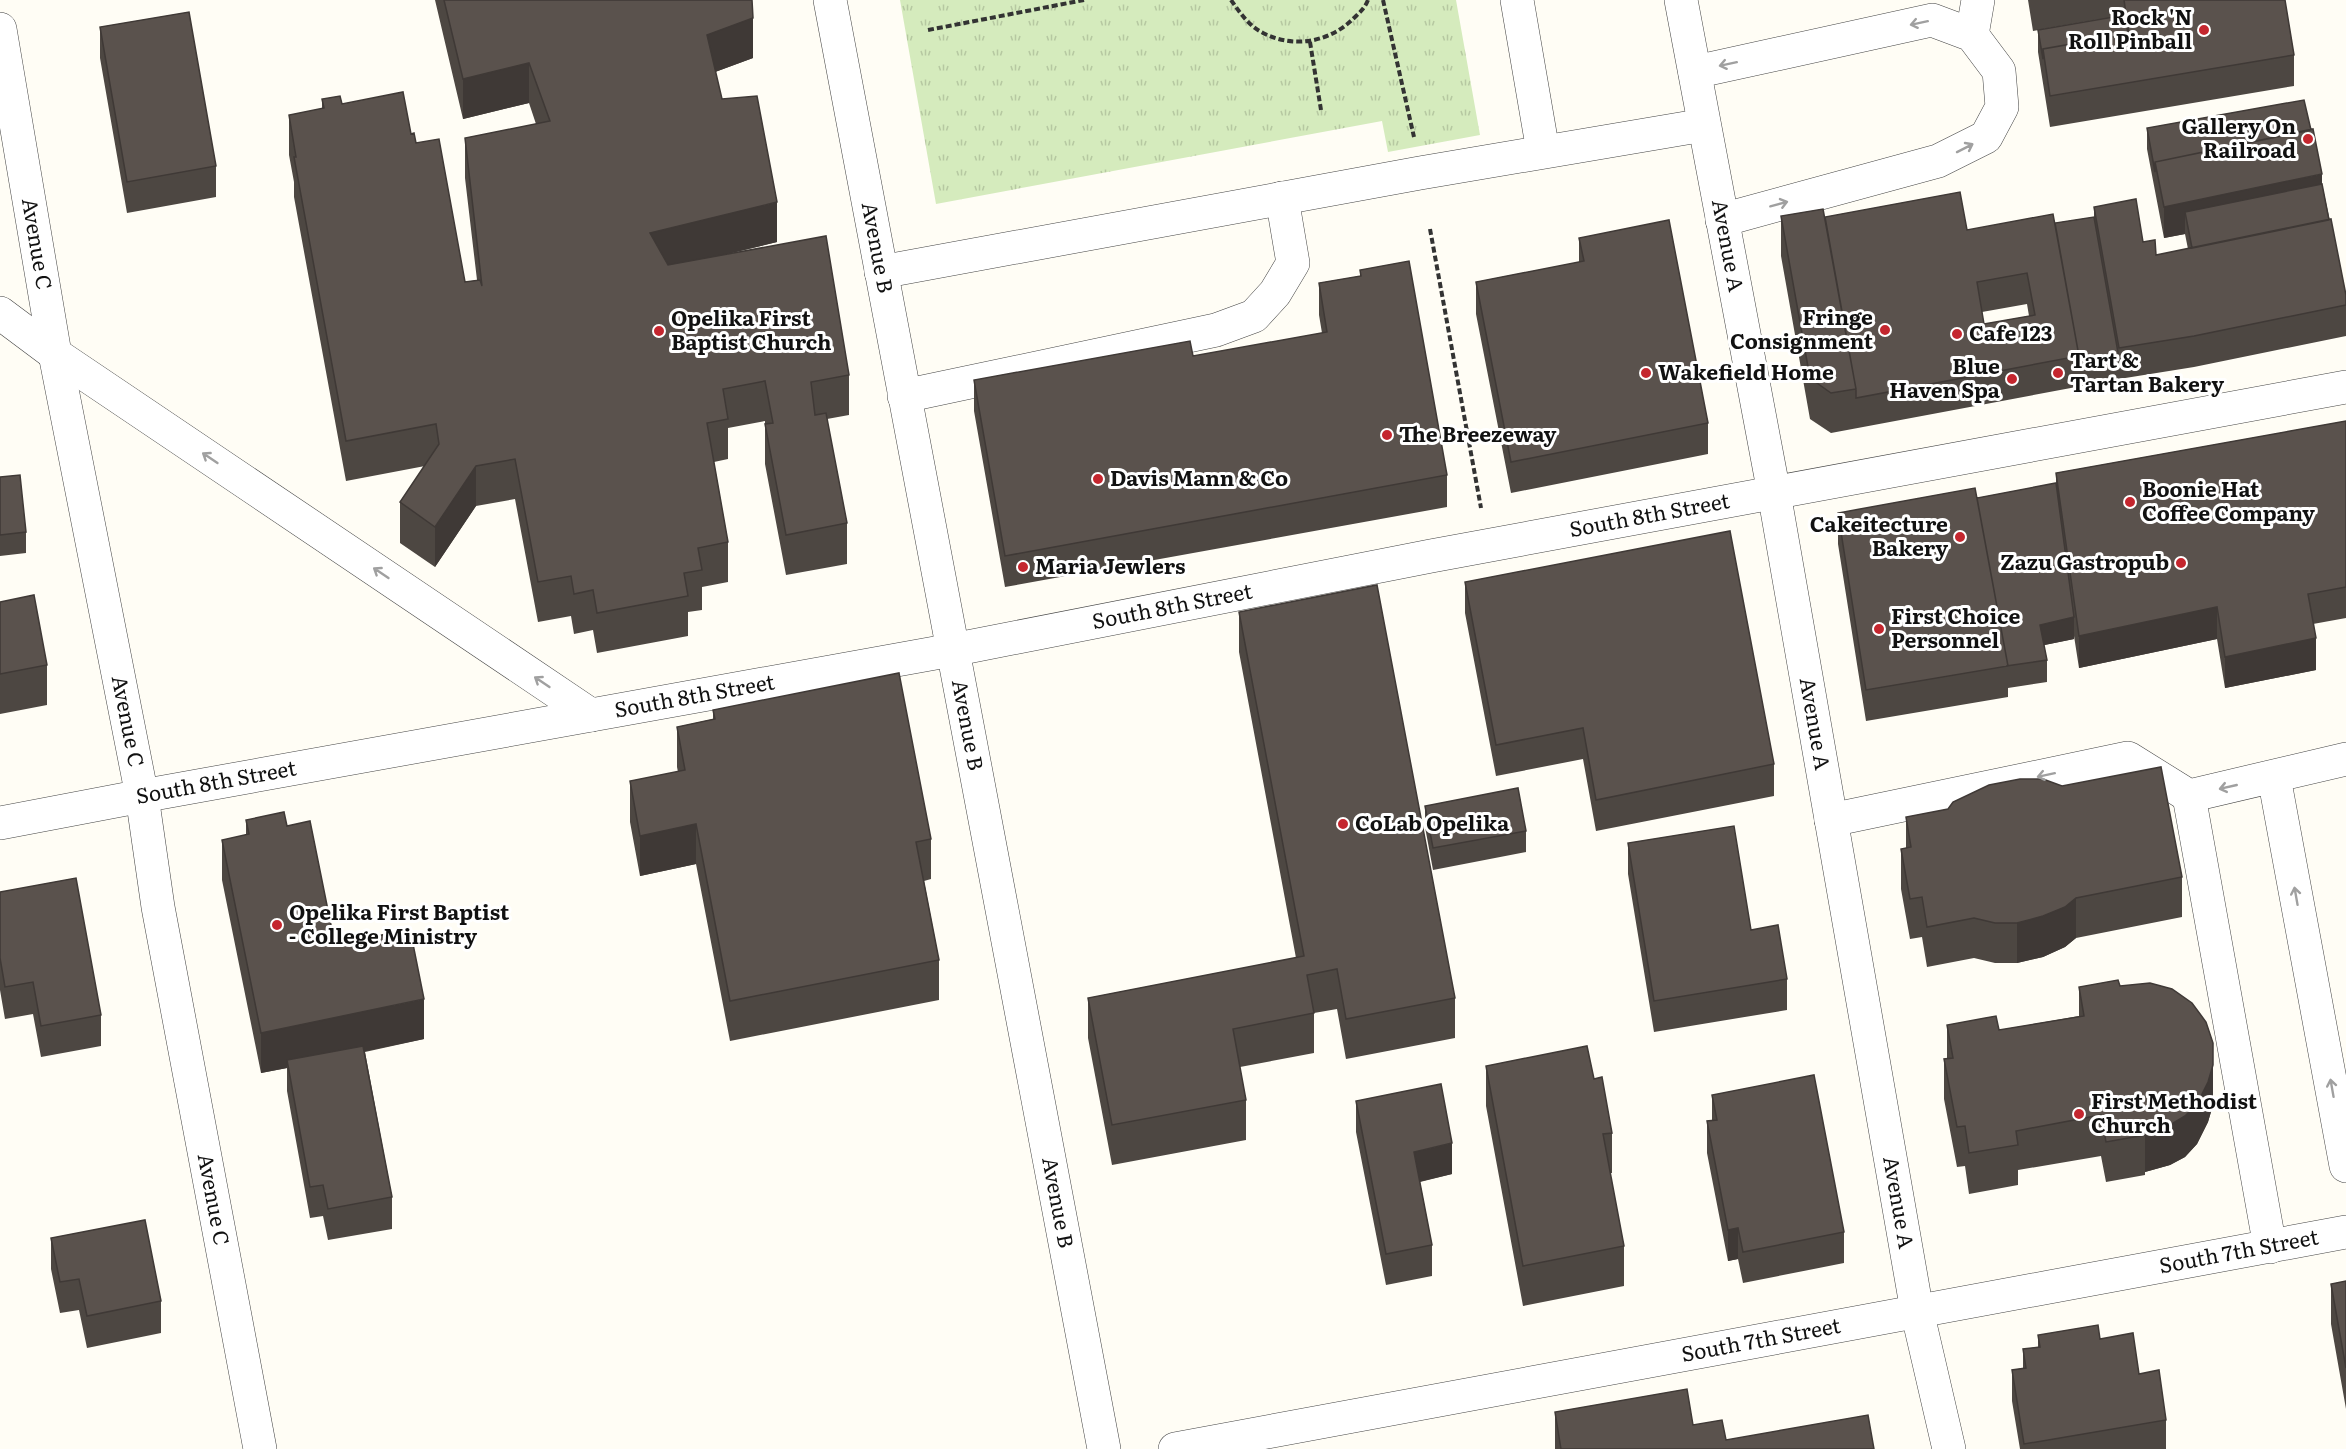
<svg xmlns="http://www.w3.org/2000/svg" width="2346" height="1449" viewBox="0 0 2346 1449" font-family="Literata,serif">
  <defs>
    <pattern id="grass-tufts" width="24" height="20" patternUnits="userSpaceOnUse" patternTransform="scale(1.5)"><rect width="24" height="20" fill="#d5ebbd"/><path d="M3 7l-1-3M5 7V3M7 7l1-3M15 17l-1-3M17 17v-4M19 17l1-3" fill="none" stroke="#b6c8a1"/></pattern>
  </defs>
  <rect width="100%" height="100%" fill="#fffdf5"/>
  <path fill="url(#grass-tufts)" d="M900,0H1456L1480,135L1388,152L1382,121L936,204Z"/>
  <g fill="none" stroke-linecap="round" stroke-linejoin="round">
    <defs>
      <g id="minor">
        <path id="s1" d="M830,0L1104,1449"/>
        <path d="M1517,0L1543,151"/>
        <path id="s2" d="M1681,0L1774,493L1917,1311L1949,1449"/>
        <path id="s3" d="M0,29L55,354L142,796L158,907L260,1449"/>
        <path d="M1972,35L1978,0"/>
        <path d="M1695,72L1932,20L1972,35L1999,71L2002,107L1986,137L1938,161L1722,220"/>
        <path d="M881,272L1420,173L1704,125"/>
        <path d="M0,313L55,354L591,715"/>
        <path d="M904,396L1216,330L1254,316L1275,293L1293,263L1282,198"/>
        <path d="M2274,777L2346,1166"/>
        <path d="M2189,796L2270,1247"/>
        <path d="M1831,820L2128,758L2189,796L2346,759"/>
        <path id="s4" d="M0,823L142,796L952,650L1431,556L2346,387"/>
        <path id="s5" d="M1175,1449L2346,1232"/>
      </g>
    </defs>
    <use href="#minor" stroke="#444" stroke-width="34"/>
    <path stroke="#333" stroke-width="4" stroke-dasharray="6 3" stroke-linecap="butt" d="M1231,0C1240,13 1249,26 1263,33C1294,49 1330,42 1354,18C1360,12 1365,8 1368,0
      M1383,0L1414,137
      M928,30L1084,0
      M1310,42L1321,110
      M1430,229L1481,508"/>
    <use href="#minor" stroke="#fff" stroke-width="33"/>
  </g>
  <path fill="#4d4742" fill-rule="evenodd" d="M435,0H752L753,58L715,72L722,99L777,242L723,255L849,375V415L827,419L847,523V564L786,575L765,464V421L728,428V459L714,462L728,542V582L702,587V610L688,612V636L597,653L593,630L574,634L571,616L538,622L515,499L476,506L435,567L400,543V502L425,466L346,481L294,197V182L289,155V115L322,109V99L342,104L411,134L416,143L465,282L477,280L465,178V138L536,124L529,103L463,119Z
    M2028,0H2285L2294,55V86L2050,127L2038,52V30L2122,15L2033,31Z
    M100,27L216,166V197L127,213L100,58Z
    M2147,128L2322,184L2346,295V336L2194,367L2119,379L1831,433L1810,419L1781,256V216L1825,217L1967,230L2055,223L2094,217V207L2143,242L2156,255L2188,249L2185,234L2164,238L2147,149ZM2027,304L2029,316L1984,324L1982,312Z
    M1579,238L1708,423V454L1511,493L1476,314V282L1579,262Z
    M1360,270L1447,475V507L1005,587L974,411V380L1193,356L1322,333L1319,315V283L1360,276Z
    M2346,421V618L2313,624L2316,670L2225,688L2217,639L2079,668L2074,636V639L2044,645L2047,660V682L2008,688V697L1866,721L1838,544V513L1977,498L2056,483V473Z
    M0,477L26,532V553L0,556Z
    M1465,582L1774,764V796L1596,831L1583,759L1496,776L1465,613Z
    M0,602L47,665V705L0,714Z
    M1239,612L1455,998V1038L1346,1059L1337,1009L1314,1013V1053L1240,1067L1246,1100V1140L1112,1165L1088,1038V998L1296,958L1239,652Z
    M713,710L931,839V879L924,881L939,960V1000L730,1041L696,864L640,876L630,822V781L678,772L677,767V727L713,719Z
    M1425,806L1526,831V852L1433,870L1425,827Z
    M1906,817L2182,877V917L2076,938L2065,947L2043,957L2017,963H1995L1974,958L1927,967L1922,937L1910,939L1901,889V849L1906,848Z
    M246,820L287,826L335,945L424,1039L365,1052L392,1197V1229L328,1240L323,1216L310,1218L287,1091V1068L261,1073L222,880V840L246,835Z
    M1628,843L1751,930L1787,979V1010L1654,1032L1628,874Z
    M0,892L101,1015V1046L41,1057L33,1014L5,1019L0,990Z
    M2120,986L2213,1105L2208,1122L2197,1144L2185,1157L2170,1165L2145,1172V1175L2106,1182L2101,1156L2018,1170V1185L1969,1194L1965,1166L1957,1167L1944,1099V1059L1947,1058V1025L1999,1030L2079,1016V987Z
    M1486,1066L1594,1079L1612,1133V1173H1610L1624,1246V1286L1523,1306L1486,1106Z
    M1712,1095L1844,1232V1263L1743,1283L1738,1259L1728,1261L1707,1153V1121L1712,1120Z
    M1356,1101L1452,1174L1420,1182L1432,1245V1276L1386,1285L1356,1132Z
    M51,1238L161,1301V1333L87,1348L79,1310L60,1313L51,1269Z
    M2346,1281V1409L2331,1324V1284Z
    M2038,1335L2100,1339L2139,1374L2166,1420V1449H2020L2012,1401V1370L2023,1368V1349L2038,1347Z
    M1555,1412L1693,1425L1726,1440L1874,1449H1555Z"/>
  <path fill="#3f3936" d="M753,18V58L707,75V35Z
    M529,63V103L463,119V79Z
    M2322,174V205L2185,212V234L2164,238V207Z
    M777,202V242L650,273V233Z
    M476,466V506L435,567V527Z
    M2217,607V639L2079,668V636Z
    M2074,617V639L2040,646V625Z
    M2316,638V670L2225,688V657Z
    M696,824V864L640,876V836Z
    M2076,898V938L2065,947L2043,957L2017,963V923Z
    M424,999V1039L288,1067L287,1060V1068L261,1073V1033Z
    M2213,1065V1105L2208,1122L2197,1144L2185,1157L2170,1165L2145,1172V1132Z
    M1452,1143V1174L1414,1183V1152Z
    M1738,1228V1259L1728,1261V1230Z"/>
  <path fill="#5a524d" stroke="#3f3936" stroke-width="1.5" fill-rule="evenodd" d="M444,0H752L753,18L707,35L722,99L757,96L777,202L650,233L668,265L826,236L849,375L811,382L815,415L826,413L847,523L786,535L765,424L773,423L765,381L723,389L728,419L707,423L728,542L698,548L702,570L684,573L688,596L597,613L593,590L574,594L571,576L538,582L515,459L476,466L435,527L400,502L439,444L436,424L346,441L294,157H296L289,115L324,108L322,99L340,96L342,104L403,92L411,134L414,133L416,143L439,139L465,282L480,280L482,286L465,138L550,121L529,63L463,79Z
    M2124,0H2285L2294,55L2050,96L2043,49L2129,34Z
    M189,12L216,166L127,182L100,27Z
    M2125,15L2128,34L2043,49V59L2038,30Z
    M2304,100L2311,130L2155,162V172L2147,128Z
    M2313,129L2322,174L2164,207L2155,162Z
    M2322,184L2329,220L2192,248L2185,212Z
    M1960,192L1967,230L2053,214L2079,356L1856,398V389L1825,217ZM2027,273L2035,315L1984,324L1977,282Z
    M2136,199L2143,242L2155,240L2156,255L2331,219L2346,295V305L2194,336L2119,348L2094,207Z
    M1823,209L1856,389L1831,393L1810,378L1781,216Z
    M2094,217L2119,358L2079,366V356L2055,223Z
    M1669,220L1708,423L1511,462L1476,282L1584,261L1579,238Z
    M1409,261L1447,475L1005,556L974,380L1190,341L1193,356L1327,332L1319,283L1361,276L1360,270Z
    M2346,421V587L2308,594L2316,638L2225,657L2217,607L2079,636L2056,473Z
    M20,475L26,532L0,535V477Z
    M2056,483L2074,617L2040,625L2047,660L2006,666H2008L1977,498Z
    M1975,488L2008,666L1866,690L1838,513Z
    M1730,531L1774,764L1596,800L1583,728L1496,745L1465,582Z
    M1377,585L1455,998L1346,1019L1337,969L1307,975L1314,1013L1233,1029L1246,1100L1112,1125L1088,998L1304,956L1239,612Z
    M34,595L47,665L0,674V602Z
    M899,673L931,839L916,842L939,960L730,1001L696,824L640,836L630,781L685,770L677,727L715,719L713,710Z
    M2161,767L2182,877L2076,898L2065,907L2043,916L2017,923H1995L1974,918L1927,927L1922,897L1910,899L1901,849L1911,847L1906,817L1948,809L1953,802L1989,785L2020,779H2043L2062,786Z
    M1518,788L1526,831L1433,848L1425,806Z
    M284,812L287,826L310,821L335,945L410,929L424,999L261,1033L222,840L249,834L246,820Z
    M1734,826L1751,930L1778,925L1787,979L1654,1001L1628,843Z
    M76,878L101,1015L41,1026L33,982L5,987L0,958V892Z
    M2118,980L2120,986L2150,983L2172,989L2192,1003L2206,1022L2213,1043V1065L2208,1082L2197,1104L2185,1116L2170,1125L2145,1132V1135L2106,1142L2101,1115L2016,1131L2018,1145L1969,1153L1965,1126L1957,1127L1944,1059L1953,1058L1947,1025L1996,1016L1999,1030L2084,1016L2079,987Z
    M363,1046L392,1197L328,1209L323,1185L310,1187L287,1060Z
    M1587,1046L1594,1079L1602,1077L1612,1133L1603,1134L1624,1246L1523,1266L1486,1066Z
    M1814,1075L1844,1232L1743,1252L1738,1228L1728,1230L1707,1121L1717,1120L1712,1095Z
    M1441,1084L1452,1143L1414,1152L1432,1245L1386,1254L1356,1101Z
    M145,1220L161,1301L87,1316L79,1279L60,1282L51,1238Z
    M2346,1281V1368L2331,1284Z
    M2098,1325L2100,1339L2133,1333L2139,1374L2159,1370L2166,1420L2024,1444L2012,1370L2026,1368L2023,1349L2040,1347L2038,1335Z
    M1687,1389L1693,1425L1722,1420L1726,1440L1868,1415L1874,1449H1561L1555,1412Z"/>
  <defs><path id="oneway-shaft" d="M-6 0H5M1.5-3L5.5 0L1.5 3" fill="none" stroke-width="1.6" stroke-linecap="round" stroke-linejoin="round" transform="scale(1.5)"/></defs>
  <g stroke="#a0a0a0">
    <use href="#oneway-shaft" transform="translate(1919 23) rotate(168)"/>
    <use href="#oneway-shaft" transform="translate(1728 64) rotate(168)"/>
    <use href="#oneway-shaft" transform="translate(1965 148) rotate(-27)"/>
    <use href="#oneway-shaft" transform="translate(1779 204) rotate(-15)"/>
    <use href="#oneway-shaft" transform="translate(210 458) rotate(-146)"/>
    <use href="#oneway-shaft" transform="translate(381 573) rotate(-146)"/>
    <use href="#oneway-shaft" transform="translate(542 682) rotate(-146)"/>
    <use href="#oneway-shaft" transform="translate(2046 775) rotate(168)"/>
    <use href="#oneway-shaft" transform="translate(2228 787) rotate(167)"/>
    <use href="#oneway-shaft" transform="translate(2296 896) rotate(-100)"/>
    <use href="#oneway-shaft" transform="translate(2332 1088) rotate(-100)"/>
  </g>
  <g fill="#c4262e" stroke="#fff" stroke-width="2">
    <circle cx="2204" cy="30" r="6"/>
    <circle cx="2308" cy="139" r="6"/>
    <circle cx="1885" cy="330" r="6"/>
    <circle cx="659" cy="331" r="6"/>
    <circle cx="1957" cy="334" r="6"/>
    <circle cx="1646" cy="373" r="6"/>
    <circle cx="2058" cy="373" r="6"/>
    <circle cx="2012" cy="379" r="6"/>
    <circle cx="1387" cy="435" r="6"/>
    <circle cx="1098" cy="479" r="6"/>
    <circle cx="2130" cy="502" r="6"/>
    <circle cx="1960" cy="537" r="6"/>
    <circle cx="2181" cy="563" r="6"/>
    <circle cx="1023" cy="567" r="6"/>
    <circle cx="1879" cy="629" r="6"/>
    <circle cx="1343" cy="824" r="6"/>
    <circle cx="277" cy="925" r="6"/>
    <circle cx="2079" cy="1114" r="6"/>
  </g>
  <g text-anchor="middle" stroke-width="6" stroke-linejoin="round" paint-order="stroke">
    <g font-size="21" font-weight="bold" fill="#111" stroke="#fff" text-anchor="start">
      <text x="2192" y="25" text-anchor="end">Rock 'N<tspan x="2192" dy="24">Roll Pinball</tspan></text>
      <text x="2296" y="134" text-anchor="end">Gallery On<tspan x="2296" dy="24">Railroad</tspan></text>
      <text x="1873" y="325" text-anchor="end">Fringe<tspan x="1873" dy="24">Consignment</tspan></text>
      <text x="671" y="326">Opelika First<tspan x="671" dy="24">Baptist Church</tspan></text>
      <text x="1969" y="341">Cafe 123</text>
      <text x="2070" y="368">Tart &amp;<tspan x="2070" dy="24">Tartan Bakery</tspan></text>
      <text x="2000" y="374" text-anchor="end">Blue<tspan x="2000" dy="24">Haven Spa</tspan></text>
      <text x="1658" y="380">Wakefield Home</text>
      <text x="1399" y="442">The Breezeway</text>
      <text x="1110" y="486">Davis Mann &amp; Co</text>
      <text x="2142" y="497">Boonie Hat<tspan x="2142" dy="24">Coffee Company</tspan></text>
      <text x="1948" y="532" text-anchor="end">Cakeitecture<tspan x="1948" dy="24">Bakery</tspan></text>
      <text x="2169" y="570" text-anchor="end">Zazu Gastropub</text>
      <text x="1035" y="574">Maria Jewlers</text>
      <text x="1891" y="624">First Choice<tspan x="1891" dy="24">Personnel</tspan></text>
      <text x="1355" y="831">CoLab Opelika</text>
      <text x="289" y="920">Opelika First Baptist<tspan x="289" dy="24">- College Ministry</tspan></text>
      <text x="2091" y="1109">First Methodist<tspan x="2091" dy="24">Church</tspan></text>
    </g>
    <g font-size="21" fill="#111" stroke="#fff">
      <text dy="7" stroke="none"><textPath href="#s3" startOffset="218">Avenue C</textPath></text>
      <text dy="7" stroke="none"><textPath href="#s1" startOffset="252">Avenue B</textPath></text>
      <text dy="7" stroke="none"><textPath href="#s2" startOffset="250">Avenue A</textPath></text>
      <text dy="7" stroke="none"><textPath href="#s4" startOffset="1678">South 8th Street</textPath></text>
      <text dy="7" stroke="none"><textPath href="#s4" startOffset="1192">South 8th Street</textPath></text>
      <text dy="7" stroke="none"><textPath href="#s4" startOffset="706">South 8th Street</textPath></text>
      <text dy="7" stroke="none"><textPath href="#s3" startOffset="704">Avenue C</textPath></text>
      <text dy="7" stroke="none"><textPath href="#s1" startOffset="738">Avenue B</textPath></text>
      <text dy="7" stroke="none"><textPath href="#s2" startOffset="736">Avenue A</textPath></text>
      <text dy="7" stroke="none"><textPath href="#s4" startOffset="220">South 8th Street</textPath></text>
      <text dy="7" stroke="none"><textPath href="#s3" startOffset="1190">Avenue C</textPath></text>
      <text dy="7" stroke="none"><textPath href="#s1" startOffset="1224">Avenue B</textPath></text>
      <text dy="7" stroke="none"><textPath href="#s2" startOffset="1222">Avenue A</textPath></text>
      <text dy="7" stroke="none"><textPath href="#s5" startOffset="1082">South 7th Street</textPath></text>
      <text dy="7" stroke="none"><textPath href="#s5" startOffset="596">South 7th Street</textPath></text>
    </g>
  </g>
</svg>
